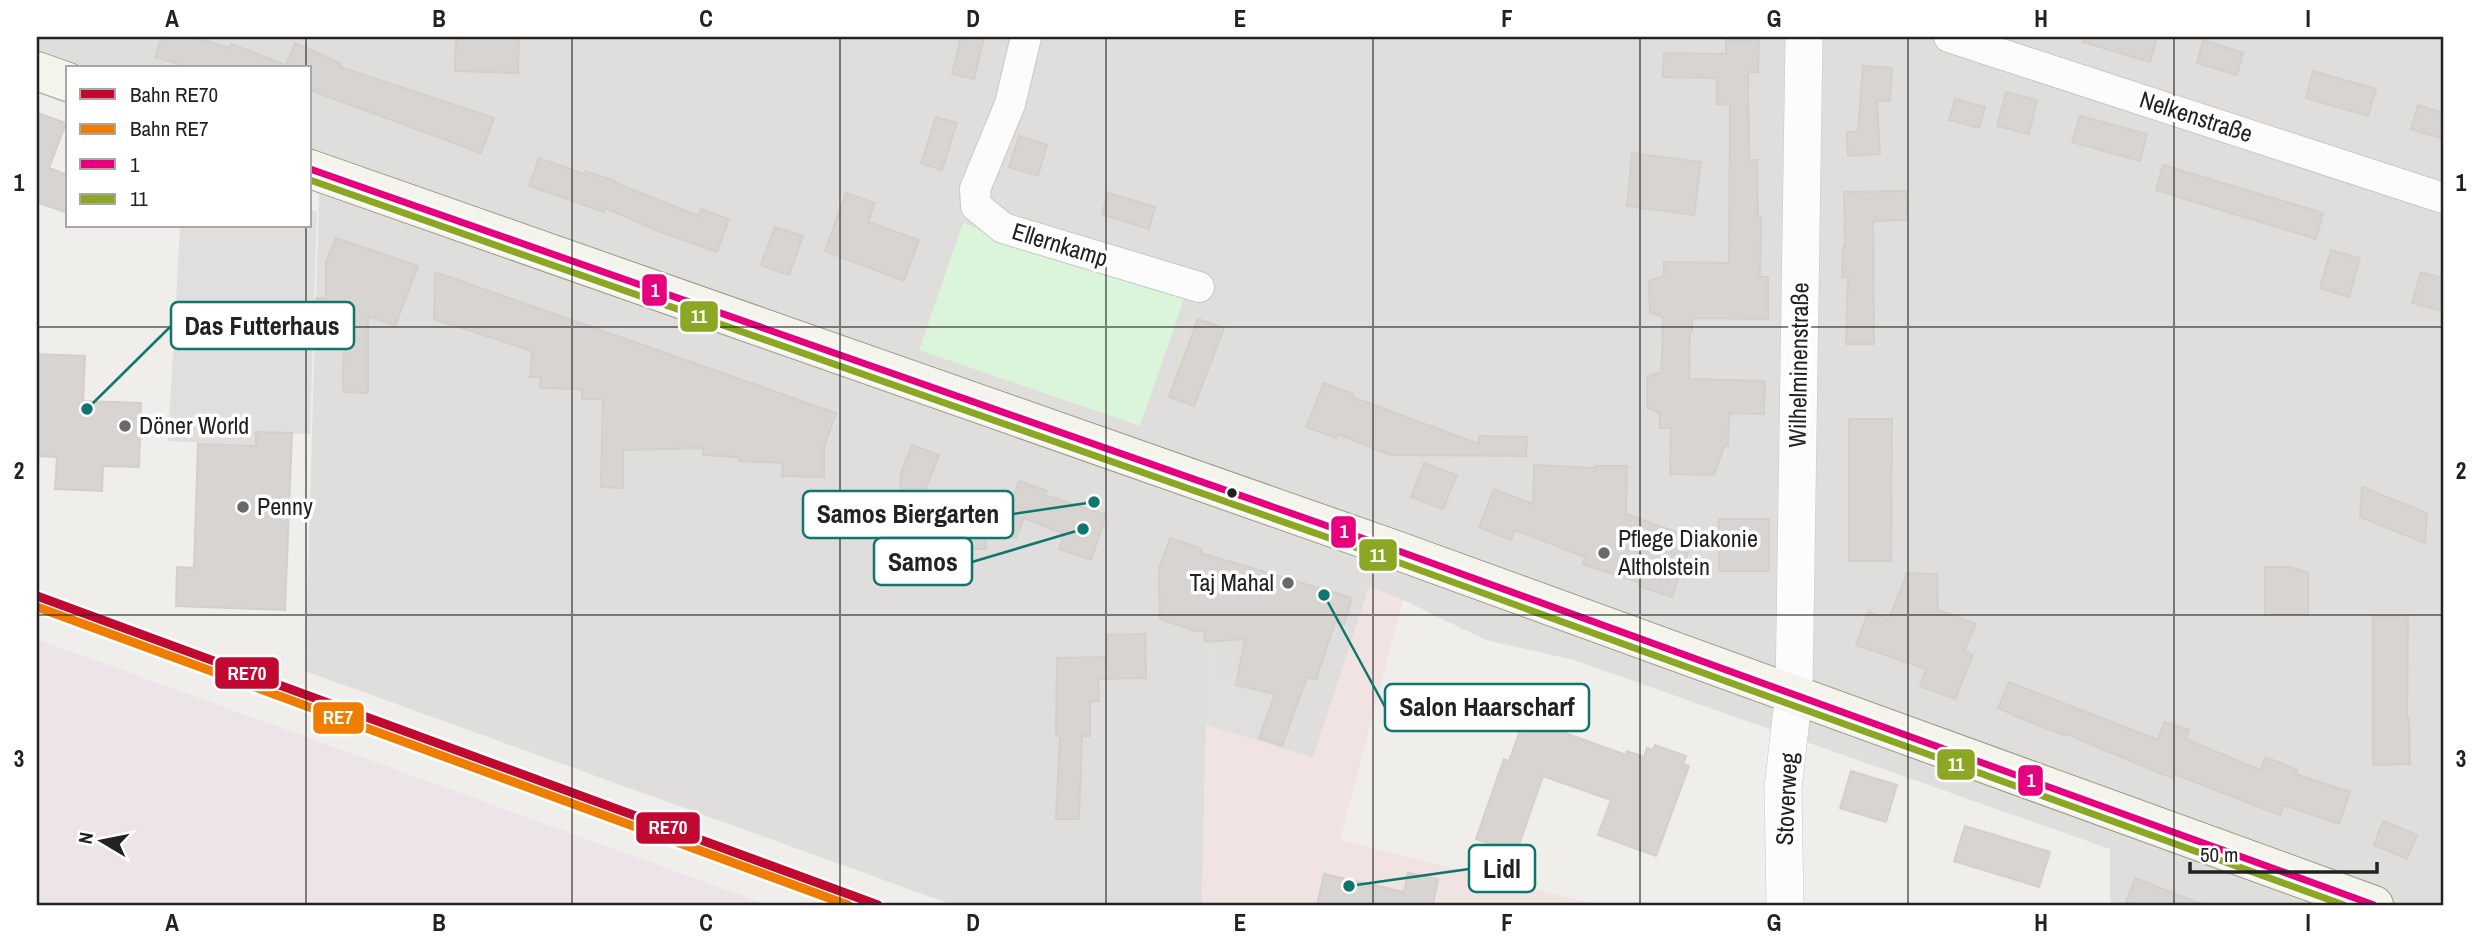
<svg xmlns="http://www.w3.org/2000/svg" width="2480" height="942" viewBox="0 0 2480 942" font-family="'Archivo Narrow',sans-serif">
  <rect width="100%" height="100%" fill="#f0eeeb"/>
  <path fill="#dfdedc" d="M37,37H2443V905H2110V849L1574,660L1486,640L1403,600L1370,587L1313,758L1206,725L1202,905H953L305,671L319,194L310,190V68H68V105L37,93Z"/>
  <path fill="#f1e3e1" d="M1369,587L1403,600L1340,840L1598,905H1202L1206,725L1313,758Z"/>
  <path fill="#ede4e9" d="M37,639L768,905H37Z"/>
  <path fill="#daf5da" d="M963,223L1184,299L1140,426L919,350Z"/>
  <path fill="#e0dfde" d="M310,209L317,212L310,434L257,432L256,446L168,441L180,228L189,226H310Z
    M1205,642H1219L1221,680L1274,694L1257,740L1206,725Z"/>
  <path fill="#d7d4d2" stroke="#d3d0cc" stroke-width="2" d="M162,37H194L229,48L231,44L286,65L295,43L340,63V67L494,118L481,153L310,90V68H192L155,57Z
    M456,37H519L518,73L455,71Z
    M961,37H984L974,79L952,74Z
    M2083,37H2157L2150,62L2083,42Z
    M1726,40H1759L1758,72H1748L1749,160H1757L1758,218H1761L1760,277H1768V319L1692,318V332H1690L1689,379L1765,381L1764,414L1729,413L1728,446L1725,445L1714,475L1670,474L1671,428H1660V413L1647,407V377L1661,372L1662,358L1663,317L1650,312L1649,281L1664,276V262L1729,263L1730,105H1732L1717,104V78L1663,77L1664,53L1726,54Z
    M2203,40L2243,53L2237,75L2197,63Z
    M1863,66L1892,68L1890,101L1877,100L1880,154L1848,156L1847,132H1858Z
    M2313,71L2376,89L2368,116L2306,98Z
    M2006,92L2037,100L2029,134L1997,126Z
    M1955,99L1985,107L1979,128L1949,120Z
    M2418,105L2443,113V139L2411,129Z
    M37,113L66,123L49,168L68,175V213L37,202Z
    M2080,116L2147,134L2140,161L2072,142Z
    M936,117L957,123L942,170L921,163Z
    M1019,136L1047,145L1038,176L1009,167Z
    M1632,153L1701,162L1694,215L1627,206Z
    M539,158L584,174L585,171L615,181V183L699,216L701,209L729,219L717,252L661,232L605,208L604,212L529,186Z
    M2163,165L2323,213L2316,239L2156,190Z
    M1906,191L1907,220L1873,221L1874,344H1846L1848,277H1842L1843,247H1845L1844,192Z
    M846,193L875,203L868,222L919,240L904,281L825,251Z
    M1108,193L1155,207L1149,229L1102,214Z
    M775,227L803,236L789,275L761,265Z
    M336,238L418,266L395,326L368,316V393L343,392L344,343H315L316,298H326V262Z
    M2331,250L2360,258L2349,297L2320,288Z
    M435,272L836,413L824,447V477L782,476L783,463L739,461V457L703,455V448L623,450V488L601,487L603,399H582V389L540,388L541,377H530L532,351L434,319Z
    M2421,272L2443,278V311L2412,303Z
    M1198,319L1224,328L1194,406L1169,397Z
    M37,354L85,356L83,401L141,403L139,467L103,466L102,491L55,489L57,457L37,456Z
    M1324,383L1353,394L1352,397L1479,444V436L1527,437L1526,456L1390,455L1338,434L1336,438L1306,427Z
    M1849,419H1892L1891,561H1849Z
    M256,432L292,433L285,610L176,606L177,567L194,568L198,444L256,446Z
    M912,445L939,455L919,506H900L901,473Z
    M1424,463L1457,475L1443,509L1411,497Z
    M1534,465L1595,468V466H1627L1626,514L1693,538L1672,597L1639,586L1640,583L1583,564L1585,557L1515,530L1511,540L1479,527L1494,489L1533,504Z
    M1019,481L1047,491L1045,495L1106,515L1091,560L1059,549L1064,534L1024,518L1016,538L985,526L986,549H947L948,496L1014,495Z
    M2362,487L2427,513L2425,543L2360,517Z
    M1719,519H1769V571H1719Z
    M1170,538L1202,549L1201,553L1352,598L1344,624L1335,622L1316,680L1307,677L1282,746L1259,738L1275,694L1236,685L1245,639L1205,642L1204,631H1195L1160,619L1159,569Z
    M2265,567H2290L2308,573V614H2265Z
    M1907,573L1937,574L1938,610L1976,624L1964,651L1973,655L1955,699L1920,686L1926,669L1856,645L1868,612L1889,619Z
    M2373,616H2408L2407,718H2409L2410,764L2373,765Z
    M1145,634L1146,678L1098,679L1099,701H1090V736H1082L1079,819H1056L1060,736H1056L1057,658L1108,657V635Z
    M2009,682L2158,740L2164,722L2189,730L2186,739L2260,770L2266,757L2297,770L2296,774L2350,792L2339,824L2284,805L2280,815L2174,774L2173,778L2157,772L2064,733V735L2023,719L1998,708Z
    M1528,709L1554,719L1551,728L1626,755L1627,751L1644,757L1647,748L1653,750L1655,745L1686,756L1683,764L1689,766L1656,856L1598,835L1611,800L1543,776L1516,853L1476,839L1504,759L1509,761Z
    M1851,771L1897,785L1886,822L1840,808Z
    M2383,821L2417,835L2407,859L2374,845Z
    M1965,826L2050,852L2039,887L1954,861Z
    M1408,873L1438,879L1433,905H1317L1324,874L1404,892Z
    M2135,878L2201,904V905H2125Z"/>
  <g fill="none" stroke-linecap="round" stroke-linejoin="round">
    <defs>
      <path id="minor" d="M1026,37L1010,104L975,189L976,206L1003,228L1199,287
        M1949,37L2443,198"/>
      <path id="tertiary" d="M1785,905L1783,788L1794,693L1804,37"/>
      <path id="secondary" d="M37,71L68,82
        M310,169L1393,549L2374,905"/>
    </defs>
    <use href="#minor" stroke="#c9c8c7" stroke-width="32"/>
    <use href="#tertiary" stroke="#c9c8c7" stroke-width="38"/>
    <use href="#secondary" stroke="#999a82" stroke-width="40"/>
    <use href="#minor" stroke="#fdfcfc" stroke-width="30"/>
    <use href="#tertiary" stroke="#fdfcfc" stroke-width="37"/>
    <use href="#secondary" stroke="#f4f4ed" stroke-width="38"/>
    <defs>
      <path id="bus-1" d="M310,169L1393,549L2374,905"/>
      <path id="bus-2" d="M310,180L1389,559L2344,905"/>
    </defs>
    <use href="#bus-1" stroke="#fff" stroke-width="12"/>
    <use href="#bus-2" stroke="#fff" stroke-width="12"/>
    <use href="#bus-1" stroke="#e6007e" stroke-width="7"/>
    <use href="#bus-2" stroke="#8ba723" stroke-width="7"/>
    <defs>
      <path id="rail-1" d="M37,596L878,905"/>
      <path id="rail-2" d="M37,607L848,905"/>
    </defs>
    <use href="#rail-1" stroke="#fff" stroke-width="14"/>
    <use href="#rail-2" stroke="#fff" stroke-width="14"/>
    <use href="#rail-1" stroke="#c10831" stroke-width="9"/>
    <use href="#rail-2" stroke="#ef7d00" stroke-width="9"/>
  </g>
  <path fill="none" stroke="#222" stroke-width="2" stroke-opacity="0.55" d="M306,37V68M572,37V905M840,37V905M1106,37V905M1373,37V905M1640,37V905M1908,37V905M2174,37V905M306,226V905M37,327H2443M37,615H2443"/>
  <g fill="#6a6968" stroke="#fff" stroke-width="2.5">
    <circle cx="125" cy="426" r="7"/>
    <circle cx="243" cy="507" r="7"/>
    <circle cx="1604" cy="553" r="7"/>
    <circle cx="1288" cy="583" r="7"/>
  </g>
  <circle fill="#222" stroke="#fff" stroke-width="2.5" cx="1232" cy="493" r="6"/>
  <g text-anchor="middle" stroke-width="7" stroke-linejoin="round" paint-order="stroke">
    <g font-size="24" fill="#222" stroke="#fff">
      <text transform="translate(2196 117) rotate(18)" y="8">Nelkenstraße</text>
      <text transform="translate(1060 245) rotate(17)" y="8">Ellernkamp</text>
      <text transform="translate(1799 365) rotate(-89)" y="8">Wilhelminenstraße</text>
      <text transform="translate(1787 799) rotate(-87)" y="8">Stoverweg</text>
    </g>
    <g font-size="24" fill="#222" stroke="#fff" text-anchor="start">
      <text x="139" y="434">Döner World</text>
      <text x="257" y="515">Penny</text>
      <text x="1618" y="547">Pflege Diakonie<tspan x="1618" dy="28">Altholstein</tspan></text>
      <text x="1274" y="591" text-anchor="end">Taj Mahal</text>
    </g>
  </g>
  <path fill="none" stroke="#0f766e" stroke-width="2.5" d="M87 409L171 326M1094 502L1013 514M1083 529L972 562M1324 595L1385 707M1349 886L1469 869"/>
  <g fill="#0f766e" stroke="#fff" stroke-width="2.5">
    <circle cx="87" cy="409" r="7"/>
    <circle cx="1094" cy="502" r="7"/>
    <circle cx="1083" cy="529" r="7"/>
    <circle cx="1324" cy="595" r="7"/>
    <circle cx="1349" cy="886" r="7"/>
  </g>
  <g fill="#fff" stroke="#0f766e" stroke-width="2.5">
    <rect x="171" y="302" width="183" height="47" rx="7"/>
    <rect x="803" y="491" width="210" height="47" rx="7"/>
    <rect x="874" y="538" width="98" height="47" rx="7"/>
    <rect x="1385" y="684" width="204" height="47" rx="7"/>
    <rect x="1469" y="845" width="66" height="47" rx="7"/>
  </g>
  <g font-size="26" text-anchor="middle" font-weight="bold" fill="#222">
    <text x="262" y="335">Das Futterhaus</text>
    <text x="908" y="523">Samos Biergarten</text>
    <text x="923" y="571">Samos</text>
    <text x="1487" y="716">Salon Haarscharf</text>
    <text x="1502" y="878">Lidl</text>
  </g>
  <g stroke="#fff" stroke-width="2.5">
    <rect x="641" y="273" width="27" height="34" rx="7" fill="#e6007e"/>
    <rect x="679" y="300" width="40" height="33" rx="7" fill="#8ba723"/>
    <rect x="1330" y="515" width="27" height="34" rx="7" fill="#e6007e"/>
    <rect x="1358" y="538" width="40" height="34" rx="7" fill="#8ba723"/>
    <rect x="214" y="656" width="66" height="34" rx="7" fill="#c10831"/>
    <rect x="312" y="701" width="53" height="34" rx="7" fill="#ef7d00"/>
    <rect x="1936" y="748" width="40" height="33" rx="7" fill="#8ba723"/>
    <rect x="2017" y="764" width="27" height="33" rx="7" fill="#e6007e"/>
    <rect x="635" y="811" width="66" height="34" rx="7" fill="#c10831"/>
  </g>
  <g font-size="19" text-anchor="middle" font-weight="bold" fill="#fff">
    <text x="655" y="297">1</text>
    <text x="699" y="323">11</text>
    <text x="1344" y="538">1</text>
    <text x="1378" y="562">11</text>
    <text x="247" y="680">RE70</text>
    <text x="338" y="724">RE7</text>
    <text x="1956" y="771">11</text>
    <text x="2031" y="787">1</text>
    <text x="668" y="834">RE70</text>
  </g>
  <rect width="2480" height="942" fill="none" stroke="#ffffff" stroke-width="77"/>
  <rect x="66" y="66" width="245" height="161" fill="#ffffff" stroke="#a7a7a7" stroke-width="2"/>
  <rect x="80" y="89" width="35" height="10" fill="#c10831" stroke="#a7a7a7" stroke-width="2"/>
  <text x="130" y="102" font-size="21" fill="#222222">Bahn RE70</text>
  <rect x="80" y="124" width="35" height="10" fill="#ef7d00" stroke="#a7a7a7" stroke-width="2"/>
  <text x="130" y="136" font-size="21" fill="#222222">Bahn RE7</text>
  <rect x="80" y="159" width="35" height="10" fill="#e6007e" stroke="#a7a7a7" stroke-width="2"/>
  <text x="130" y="172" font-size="21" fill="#222222">1</text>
  <rect x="80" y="194" width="35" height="10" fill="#8ba723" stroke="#a7a7a7" stroke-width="2"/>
  <text x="130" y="206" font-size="21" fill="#222222">11</text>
  <g transform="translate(102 841) rotate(280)" stroke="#ffffff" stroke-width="5" paint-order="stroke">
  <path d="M0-5L12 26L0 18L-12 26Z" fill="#222222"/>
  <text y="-10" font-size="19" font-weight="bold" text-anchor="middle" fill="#222222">N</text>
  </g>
  <path d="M2190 862v10h187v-10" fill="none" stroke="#222222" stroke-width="3.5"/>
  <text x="2200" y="862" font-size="21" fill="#222222" stroke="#ffffff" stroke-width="5" paint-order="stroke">50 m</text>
  <rect x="38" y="38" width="2404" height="866" fill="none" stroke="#222" stroke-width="2.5"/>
  <g font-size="23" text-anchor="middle" font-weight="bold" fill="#222">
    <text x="172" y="27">A</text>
    <text x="439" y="27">B</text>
    <text x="706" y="27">C</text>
    <text x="973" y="27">D</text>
    <text x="1240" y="27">E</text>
    <text x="1507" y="27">F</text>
    <text x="1774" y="27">G</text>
    <text x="2041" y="27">H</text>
    <text x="2308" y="27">I</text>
    <text x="19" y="191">1</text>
    <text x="2461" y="191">1</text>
    <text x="19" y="479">2</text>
    <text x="2461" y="479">2</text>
    <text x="19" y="767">3</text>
    <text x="2461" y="767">3</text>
    <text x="172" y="931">A</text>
    <text x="439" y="931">B</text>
    <text x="706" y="931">C</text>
    <text x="973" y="931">D</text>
    <text x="1240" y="931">E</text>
    <text x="1507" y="931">F</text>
    <text x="1774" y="931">G</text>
    <text x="2041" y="931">H</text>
    <text x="2308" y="931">I</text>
  </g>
</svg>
